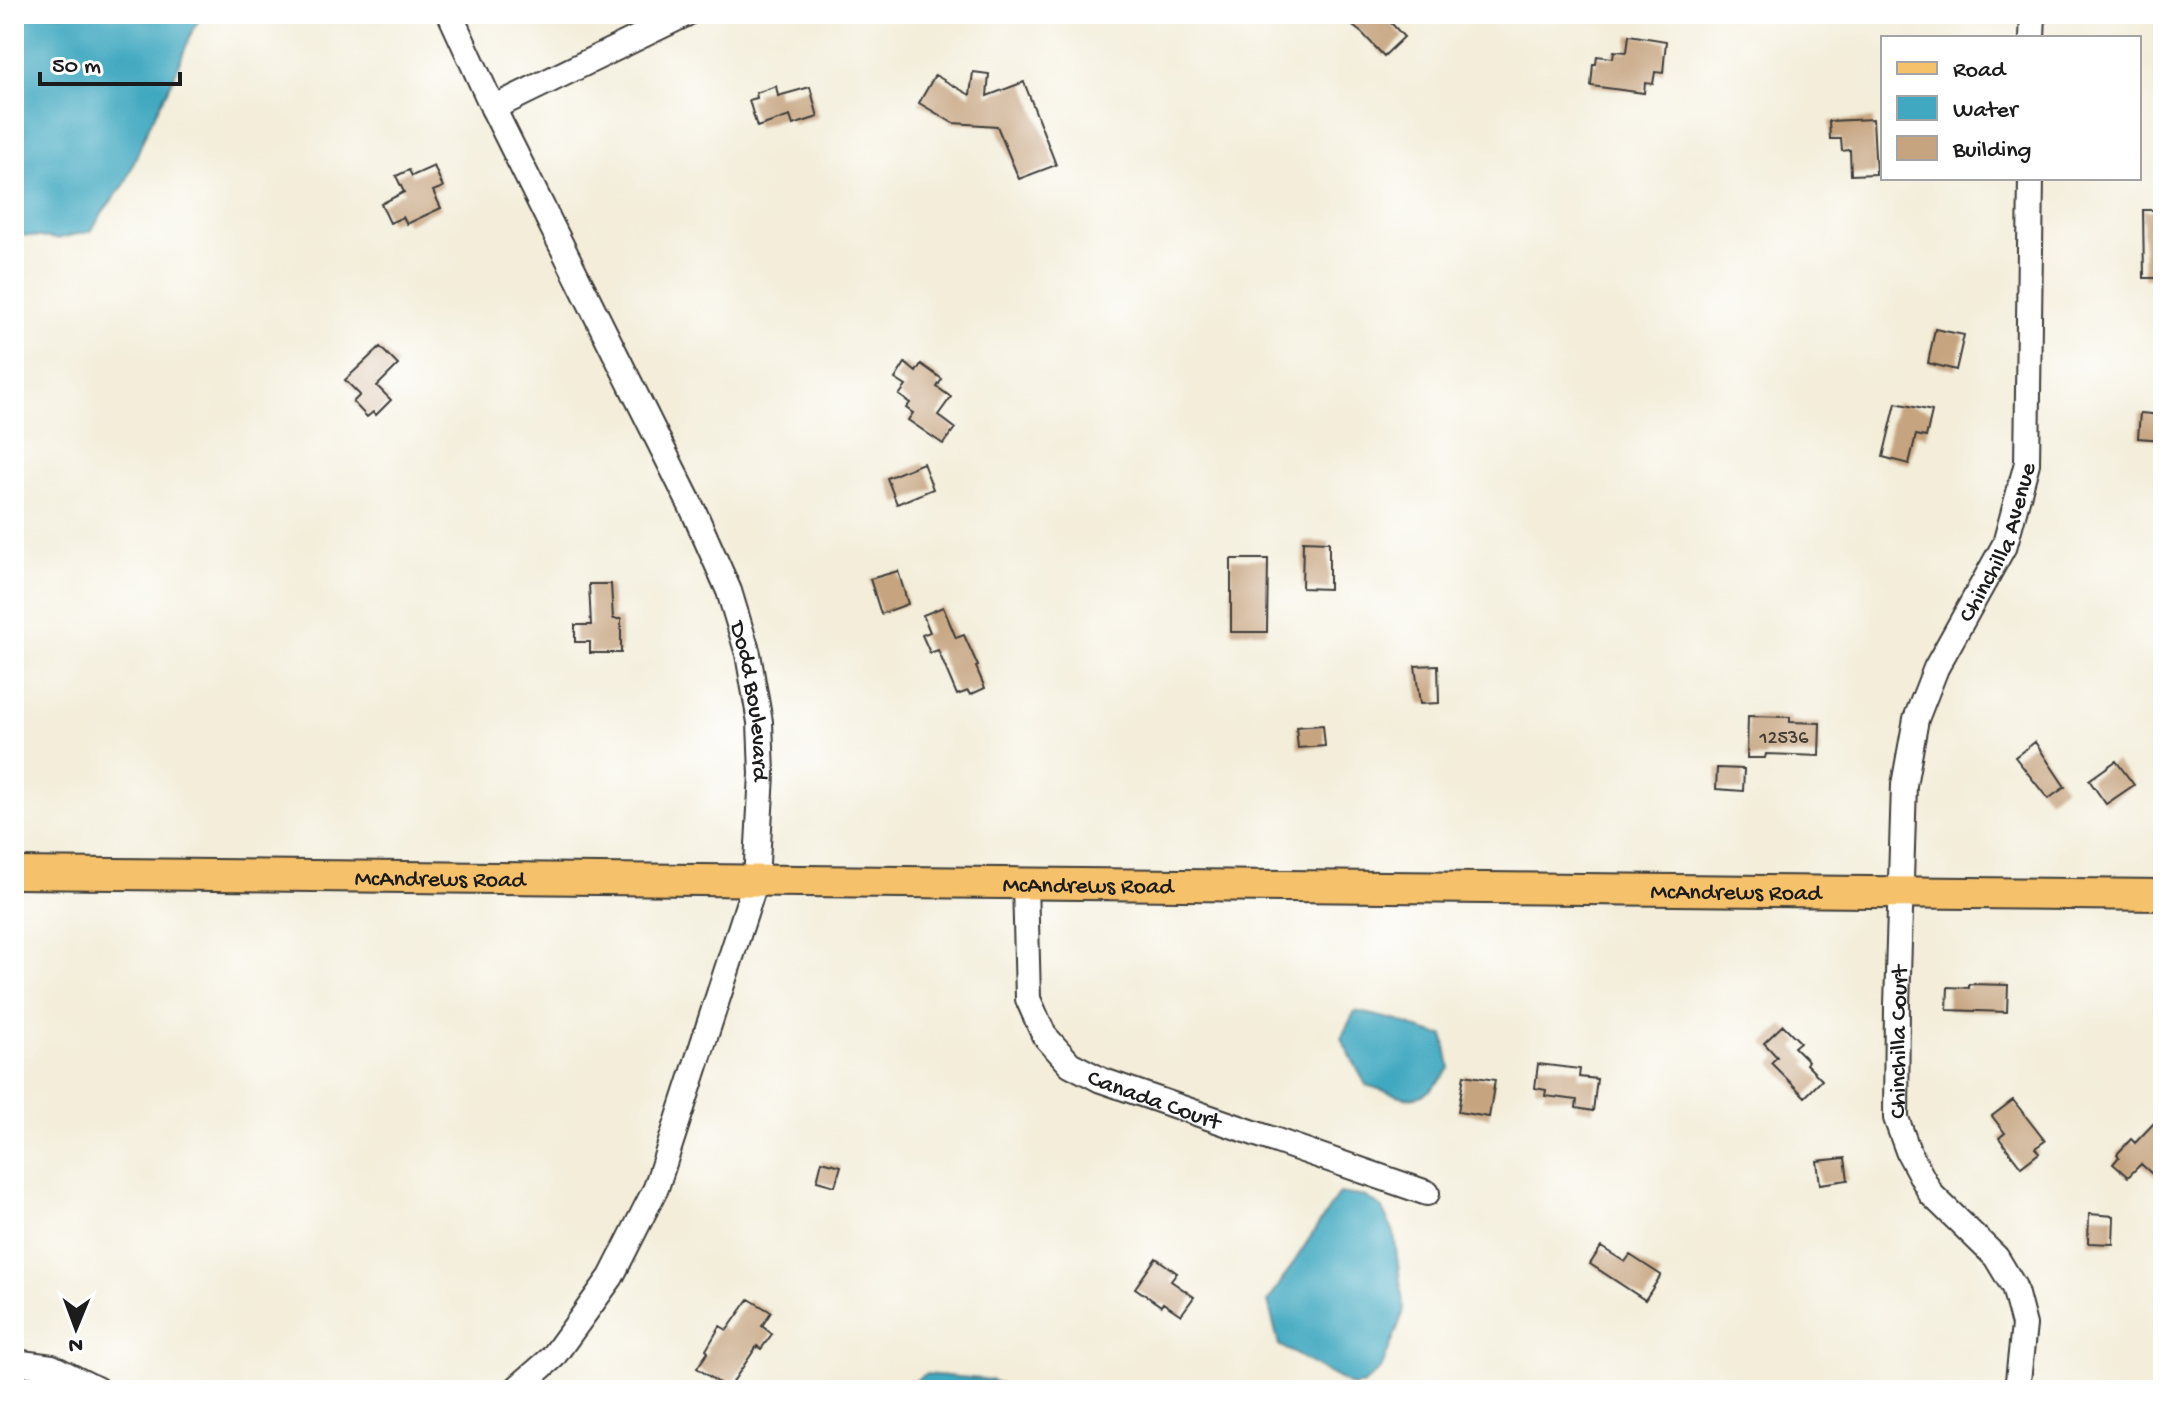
<svg xmlns="http://www.w3.org/2000/svg" width="2177" height="1404" viewBox="0 0 2177 1404" font-family="'Gochi Hand',sans-serif">
  <rect width="100%" height="100%" fill="#fff"/>
  <filter id="ink" filterUnits="userSpaceOnUse"><feTurbulence type="fractalNoise" baseFrequency=".0125" numOctaves="2"/><feDisplacementMap in="SourceGraphic" scale="16" xChannelSelector="R" yChannelSelector="G"/><feConvolveMatrix kernelMatrix="1 2 1 2 8 2 1 2 1" color-interpolation-filters="sRGB"/></filter>
  <filter id="wash" filterUnits="userSpaceOnUse"><feTurbulence type="fractalNoise" baseFrequency=".006" numOctaves="4" result="noise"/><feDisplacementMap in="SourceGraphic" scale="32" xChannelSelector="R" yChannelSelector="G"/><feGaussianBlur stdDeviation="1.8" result="paint"/><feColorMatrix in="noise" values="0 0 0 0 0 0 0 0 0 0 0 0 0 0 0 0 0 1.4 0 .05"/><feComposite in="paint" operator="in"/></filter>
  <g filter="url(#wash)">
    <rect width="100%" height="100%" fill="#f3edd9"/>
    <path fill="#40a8c0" stroke="#2e626e" stroke-width="2" d="M14,14H203L193,29L173,79L147,130L125,184L104,210L91,231L57,239L14,234Z
      M1355,1011L1399,1021L1424,1031L1444,1036L1450,1068C1417,1110 1413,1099 1366,1085L1341,1038Z
      M1339,1193L1366,1197L1381,1207L1394,1233L1404,1311L1382,1367L1364,1384L1352,1386L1279,1345L1268,1302Z
      M926,1374L991,1380L1015,1390H900Z"/>
    <g id="blocks">
      <path fill="#c6a480" d="M1337,14H1383L1404,37L1384,56L1362,33Z
        M1629,35L1666,41L1663,73L1655,72L1653,84L1645,83L1644,93L1591,86L1593,64H1596L1597,56L1613,58L1614,51L1627,52Z
        M973,72L989,74L987,96L1024,82L1056,165L1019,179L997,126L953,123L919,103L935,75L970,95Z
        M776,86L778,96L810,87L818,117L793,125L790,116L757,127L749,100L757,98L756,93Z
        M1873,119L1876,174L1851,175L1850,150L1842,151L1841,139H1830L1829,121Z
        M434,166L443,187L433,191L441,208L407,224L403,217L390,223L381,204L404,192L396,176L409,170L412,176Z
        M2143,210H2163V278H2144Z
        M1935,329L1964,335L1956,370L1928,363Z
        M380,347L398,365L377,386L391,400L376,415L373,412L367,417L353,402L360,395L345,380Z
        M905,363L916,372L921,364L942,379L937,387L951,397L938,415L955,428L943,444L908,420L913,413L906,408L910,403L899,395L906,386L895,379Z
        M1896,403L1932,411L1926,437L1916,435L1909,464L1883,457Z
        M2140,413L2163,415V440L2138,438Z
        M923,463L933,489L897,504L887,478Z
        M1303,541L1329,542V589L1302,588Z
        M1231,559H1268L1267,632H1231Z
        M898,571L908,604L881,614L870,579Z
        M589,584H611L613,619H621V653H590V642H575V625H591Z
        M943,607L956,638L964,635L978,666L976,667L985,688L970,695L968,691L957,695L938,650L930,653L922,635L930,632L923,615Z
        M1438,665L1439,703L1420,704L1415,666Z
        M1748,716L1790,717V722L1820,723L1819,756L1766,754L1765,758H1747Z
        M1323,725L1325,746L1298,748L1296,727Z
        M2035,742L2065,787L2048,799L2015,757Z
        M2116,761L2134,785L2106,804L2089,780Z
        M1717,768L1744,769L1743,791L1716,789Z
        M1969,984L2008,985L2007,1012L1947,1010L1948,987L1969,988Z
        M1783,1025L1800,1042L1794,1047L1808,1061L1806,1064L1822,1080L1805,1097L1771,1063L1777,1057L1764,1043Z
        M1538,1064L1580,1069L1579,1077L1597,1079L1593,1111L1576,1108L1577,1100L1545,1096L1546,1090L1535,1088Z
        M1464,1075L1495,1080L1489,1117L1458,1112Z
        M2013,1100L2045,1141L2035,1148L2039,1153L2021,1167L1999,1138L2005,1133L1992,1116Z
        M2156,1121L2163,1127V1184L2141,1164L2128,1177L2113,1164L2119,1157L2117,1154L2131,1139L2135,1143Z
        M1845,1158L1848,1180L1820,1184L1817,1161Z
        M822,1161L841,1166L835,1186L817,1181Z
        M2089,1214L2114,1216L2113,1244L2088,1243Z
        M1601,1247L1625,1262L1630,1255L1661,1275L1645,1300L1590,1264Z
        M1156,1258L1177,1273L1171,1281L1194,1297L1181,1315L1163,1303L1161,1306L1135,1288Z
        M749,1299L771,1312L762,1326L772,1334L761,1349L757,1346L728,1389L697,1368L708,1352L706,1350L720,1326L727,1330Z"/>
    </g>
  </g>
  <g filter="url(#ink)">
    <use href="#blocks" fill-opacity="0" stroke="#3c3b38" stroke-width="2"/>
    <g fill="none" stroke-linecap="round" stroke-linejoin="round">
      <defs>
        <g id="minor">
          <path id="s1" d="M450,14L493,108L694,512L729,591L748,654L760,722L762,774L756,880L656,1188L611,1277L553,1357L515,1390"/>
          <path d="M2032,38L2033,14"/>
          <path d="M493,108L686,14"/>
          <path id="s2" d="M1025,883L1028,999L1044,1035L1070,1064L1101,1080L1427,1193"/>
          <path d="M14,1362L52,1367L98,1390"/>
          <path id="s3" d="M2017,1390L2024,1325L2014,1287L1996,1257L1931,1194L1908,1151L1896,1118L1897,1005L1904,785L1916,719L1936,668L2005,544L2027,463L2031,178"/>
        </g>
        <g id="major">
          <path id="s4" d="M14,873L2163,895"/>
        </g>
      </defs>
      <use href="#minor" stroke="#3c3b38" stroke-width="28"/>
      <use href="#major" stroke="#3c3b38" stroke-width="34"/>
      <use href="#minor" stroke="#fff" stroke-width="24"/>
      <use href="#major" stroke="#f5c16b" stroke-width="30"/>
    </g>
  </g>
  <g text-anchor="middle" stroke-width="6" stroke-linejoin="round" paint-order="stroke">
    <g font-size="20" fill="#463e35">
      <text x="1784" y="743">12536</text>
    </g>
    <g font-size="24" fill="#1c1c1c" stroke="#fff">
      <text dy="8" stroke="none"><textPath href="#s3" startOffset="910">Chinchilla Avenue</textPath></text>
      <text dy="8" stroke="none"><textPath href="#s1" startOffset="754">Dodd Boulevard</textPath></text>
      <text dy="8" stroke="none"><textPath href="#s4" startOffset="426">McAndrews Road</textPath></text>
      <text dy="8" stroke="none"><textPath href="#s4" startOffset="1074">McAndrews Road</textPath></text>
      <text dy="8" stroke="none"><textPath href="#s4" startOffset="1722">McAndrews Road</textPath></text>
      <text dy="8" stroke="none"><textPath href="#s3" startOffset="390">Chinchilla Court</textPath></text>
      <text dy="8" stroke="none"><textPath href="#s2" startOffset="286">Canada Court</textPath></text>
    </g>
  </g>
  <rect width="2177" height="1404" fill="none" stroke="#fff" stroke-width="48"/>
  <rect x="1881" y="36" width="260" height="144" fill="#ffffff" stroke="#a4a4a4" stroke-width="2"/>
  <rect x="1897" y="62" width="40" height="12" fill="#f5c16b" stroke="#a4a4a4" stroke-width="2"/>
  <text x="1953" y="76" font-size="24" fill="#1c1c1c">Road</text>
  <rect x="1897" y="96" width="40" height="24" fill="#40a8c0" stroke="#a4a4a4" stroke-width="2"/>
  <text x="1953" y="116" font-size="24" fill="#1c1c1c">Water</text>
  <rect x="1897" y="136" width="40" height="24" fill="#c6a480" stroke="#a4a4a4" stroke-width="2"/>
  <text x="1953" y="156" font-size="24" fill="#1c1c1c">Building</text>
  <g transform="translate(76 1328) rotate(181)" stroke="#ffffff" stroke-width="6" paint-order="stroke">
  <path d="M0-6L14 30L0 20L-14 30Z" fill="#1c1c1c"/>
  <text y="-12" font-size="22" font-weight="bold" text-anchor="middle" fill="#1c1c1c">N</text>
  </g>
  <path d="M40 72v12h140v-12" fill="none" stroke="#1c1c1c" stroke-width="4"/>
  <text x="52" y="72" font-size="24" fill="#1c1c1c" stroke="#ffffff" stroke-width="6" paint-order="stroke">50 m</text>
</svg>
